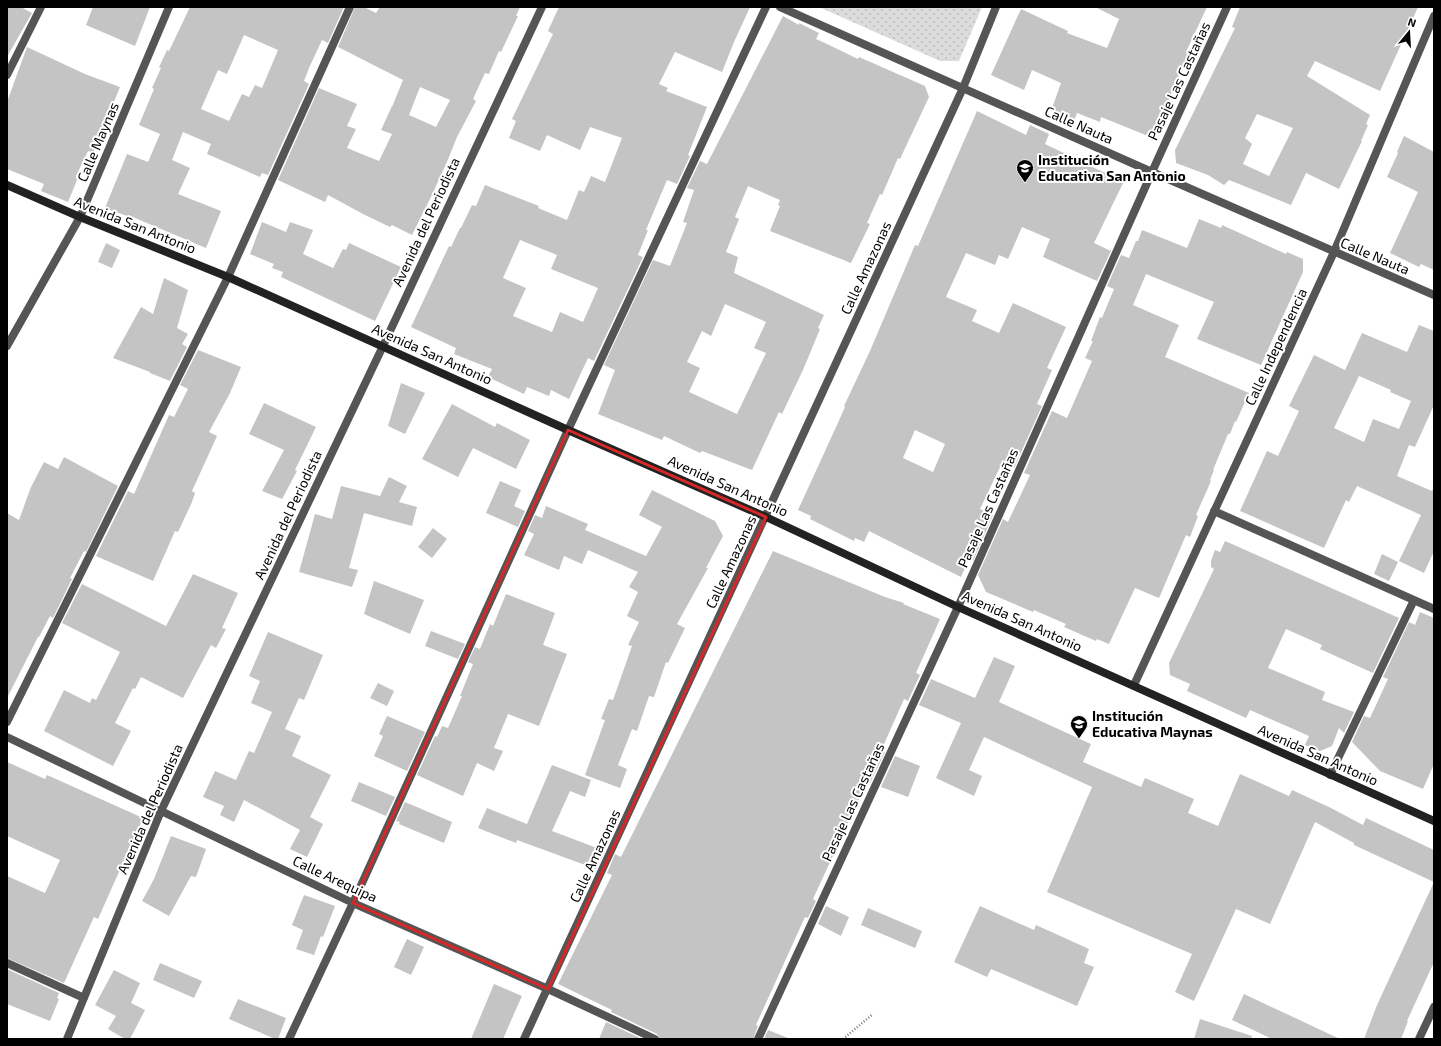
<svg xmlns="http://www.w3.org/2000/svg" width="1441" height="1046" viewBox="0 0 1441 1046" font-family="'Exo 2',sans-serif">
  <defs>
    <pattern id="grass-dots" width="8" height="8" patternUnits="userSpaceOnUse"><rect width="8" height="8" fill="#dcdcdc"/><path d="M2 2h.1M6 6h.1" fill="none" stroke="#bbb" stroke-width="1.8" stroke-linecap="round"/></pattern>
  </defs>
  <rect width="100%" height="100%" fill="#fff"/>
  <path fill="url(#grass-dots)" d="M819,7H982L959,61H940Z"/>
  <path fill="#c4c4c4" fill-rule="evenodd" d="M7,7H21L32,13L7,57Z
    M93,7H150L135,46L86,25Z
    M190,7H344L328,43L322,40L309,68L304,81L309,84L268,175L262,173L260,177L207,154L211,144L183,132L172,160L190,168L178,194L221,211L206,248L128,215L127,216L105,208L127,154L148,162L160,134L139,125L154,89L152,88L161,68L159,67L167,50L169,51ZM244,35L278,50L262,88L255,85L249,97L242,94L229,121L201,109L218,70L227,74Z
    M355,7H364L376,13L380,7H520L516,16H518L501,52L499,51L489,74L485,73L473,99L476,101L457,137L447,162L430,199L412,235L392,225L390,227L363,214L328,195L325,202L278,180L319,88L357,104L347,126L356,129L347,148L379,161L392,134L381,130L392,106V107L403,80L338,47ZM420,87L450,100L436,127L409,115Z
    M559,7H750L734,42L722,72L675,52L659,84L668,88L666,91L707,107L688,155L690,156L677,184L667,180L646,230H648L638,255L643,257L594,361L588,358L569,399L551,390L549,396L527,387L524,394L488,377L492,369L454,354L456,348L411,327L449,246L451,247L460,228H461L472,205L476,206L485,185L539,206L538,208L567,220L579,190L584,192L591,176L605,182L622,138L590,127L580,150L547,135L540,151L509,138L516,121L512,119L553,34L548,31ZM520,240L557,255L551,269L598,288L583,322L560,312L552,332L513,316L526,288L503,278Z
    M1095,7H1207L1186,52L1188,53L1153,138L1101,117L1100,122L1077,113L1074,121L1051,111L1061,83L1032,70L1024,90L991,75L1021,9L1068,31L1067,33L1107,48L1119,19Z
    M1240,7H1418L1380,91L1315,61L1307,76L1370,115L1366,124L1368,125L1361,141H1362L1339,189L1306,173L1291,205L1229,180L1224,185L1208,175L1176,163L1175,150L1235,28L1232,27ZM1257,114L1293,128L1269,176L1243,164L1252,144L1245,138Z
    M783,16L799,25V23L819,33L816,39L827,44L858,59L859,57L925,86L929,97L900,159L898,158L882,195L880,194L867,223L870,224L851,263L770,231L780,206L778,205L780,200L748,186L735,217L739,219L726,252L738,257L734,273L824,315L818,328L820,329L803,370L782,414L779,412L752,470L702,451L700,453L664,436L662,440L598,414L615,370L604,365L653,260L670,266L687,223L683,222L694,190L687,188L700,161L707,164ZM725,304L766,322L754,348L766,353L737,414L689,392L700,368L687,362L702,331L711,336Z
    M27,47L85,74L120,87L93,153L88,151L76,176L77,180L68,202L41,191L44,184L7,169V102Z
    M977,111L1026,135L1030,125L1049,134L1045,144L1066,154L1065,155L1124,181L1094,243L1111,251L1097,281L1043,257L1050,239L1022,227L1008,259L999,255L995,265L966,253L946,297L977,310L972,321L999,333L1013,303L1066,327L1047,368L1052,370L1037,404L1042,406L1014,468L1002,463L980,509L993,515L973,561L970,556L961,577L869,531L864,542L855,538L854,541L810,519L811,516L798,510L837,425L845,407L844,406L870,351L915,245L918,246ZM915,430L945,444L933,472L903,458Z
    M1404,136L1434,152V270L1421,264L1419,267L1390,253L1418,192L1387,177L1398,153L1397,152Z
    M1199,219L1221,228L1222,225L1286,254L1287,252L1303,259V272L1261,365L1197,339L1214,302L1146,274L1133,305L1179,325L1165,357L1249,393L1236,422L1235,421L1230,434H1228L1213,470H1214L1210,480L1211,481L1196,515L1198,516L1190,537L1186,535L1159,598L1135,588L1109,644L1097,639L1096,641L1064,627L1066,624L1034,610L1033,612L986,592L978,575L1003,519L1008,522L1030,475L1024,473L1052,411L1067,418L1092,361L1085,358L1093,341H1091L1100,317L1102,318L1114,289L1107,286L1121,255L1129,258L1136,241H1138L1142,230L1187,248Z
    M262,222L286,232L290,222L313,230L303,254L333,268L343,249L346,250L349,243L401,267L375,321L281,277L283,272L272,268L274,264L250,254Z
    M106,243L120,250L112,268L98,262Z
    M164,278L188,290L177,328L188,334L182,344L187,347L170,381L150,373V372L113,358L141,307L153,314Z
    M1419,325L1434,331V405L1415,447L1409,445L1397,476L1432,491L1434,487V551L1424,573L1399,561L1421,515L1357,486L1349,502L1346,500L1324,548L1240,511L1267,451L1278,456L1299,411L1289,406L1314,355L1345,370L1362,333L1407,352ZM1359,376L1391,390L1390,392L1411,401L1399,429L1373,419L1364,442L1334,428Z
    M198,350L241,367L230,393L209,432L217,436L192,491L195,493L192,502L178,532L175,531L153,581L96,556L128,491L134,494L169,415L174,417L188,389L180,385Z
    M401,383L425,393L405,434L388,426Z
    M264,403L316,427L295,470L297,471L282,499L262,491L284,450L249,434Z
    M452,404L495,427L497,423L530,440L516,469L473,448L458,477L422,459Z
    M64,457L118,486L86,552L84,551L70,578L72,579L53,618L50,616L39,637H38L7,698V513L19,520L31,487L44,462L58,469Z
    M389,477L407,486L399,502L417,507L412,526L364,513L349,568L358,570L352,587L299,572L315,514L332,519L341,486L380,496Z
    M500,481L521,490L514,506L525,511L518,527L486,513Z
    M652,490L715,521L723,536L706,568H708L677,624L685,628L668,663L666,662L654,697L649,696L637,731L632,729L618,765L627,769L620,788L585,775L605,720L601,719L609,699L613,700L632,646L628,645L639,622L627,616L638,592L629,587L638,572L588,550L582,564L564,556L559,570L524,555L534,534L528,531L535,515L542,518L546,506L588,524L585,530L646,556L662,527L639,515Z
    M433,528L447,539L432,558L418,547Z
    M1225,541L1399,618L1373,673L1320,649L1322,645L1286,629L1268,668L1325,692L1322,700L1354,712L1344,733L1339,728L1332,746L1320,751L1305,745L1309,736L1250,710L1246,718L1187,691L1190,684L1170,675L1169,663L1214,569L1211,567V561L1215,550L1220,552Z
    M773,551L885,597L904,603L903,604L940,619L916,673L920,675L908,701L904,699L881,751L885,752L870,783L867,782L813,899L816,901L808,918L805,917L756,1025L758,1026L753,1039H660L657,1034L611,1012L612,1010L558,984L612,875L607,873L615,854L621,857Z
    M1382,554L1398,562L1389,581L1374,574Z
    M193,574L238,593L222,628L226,629L216,648L211,645L183,698L141,677L135,689L133,688L115,723L131,731L113,766L44,731L64,690L90,703L92,698L96,700L120,652L62,623L82,584L166,626Z
    M374,581L424,600L410,634L364,614Z
    M506,594L555,613L543,645L567,654L539,726L508,714L494,748L503,751L494,771L477,763L463,796L417,775L435,736L437,737L442,726L448,728L462,696H460L473,664L468,662L475,647L480,649L490,624L493,626Z
    M1420,612L1434,618V764L1423,789L1380,771L1352,742L1364,716L1370,718L1388,679L1383,677L1409,622L1415,625Z
    M431,631L465,644L458,659L425,646Z
    M268,632L323,655L304,700L299,698L285,729L301,736L292,756L331,775L310,817L323,824L307,857L290,849L300,830L244,800L234,822L220,815L224,806L203,797L215,771L236,780L249,751L254,753L272,712L251,703L260,681L249,676Z
    M994,657L1015,666L999,702L1091,744L1083,762L1141,787L1145,778L1194,799L1188,813L1218,826L1240,774L1289,796L1292,790L1331,808L1363,825L1366,818L1434,850V962L1407,1021H1408L1401,1039H1364L1377,1005L1434,882L1354,845V843L1315,822L1270,924L1236,909L1194,1001L1175,992L1192,954L1047,892L1092,787L984,737L969,770L982,776L974,796L936,778L961,723L919,705L931,679L975,698Z
    M378,683L394,691L387,706L370,698Z
    M387,716L425,732L407,771L374,756L383,736L379,734Z
    M895,756L920,766L908,797L881,787Z
    M7,762L45,779L47,775L143,818L98,919L94,917L64,983L7,958V876L45,893L60,860L7,836Z
    M552,765L591,780L585,797L570,791L552,831L605,851L596,869L517,840L516,843L478,828L487,808L527,824Z
    M359,782L395,797L386,816L351,801Z
    M405,802L452,822L444,843L399,824L400,822L396,821Z
    M171,836L206,849L196,877L191,876L169,916L142,901L154,879Z
    M304,895L335,906L323,937L321,936L314,955L296,949L303,930L292,925Z
    M826,906L849,917L841,936L818,924Z
    M980,906L1034,930L1036,925L1089,949L1084,963L1094,967L1077,1006L991,969L987,977L954,962Z
    M868,908L922,931L915,948L861,925Z
    M407,939L424,947L411,975L394,967Z
    M160,963L202,981L194,998L153,980Z
    M7,969L59,993L57,998L59,999L50,1021L7,1004Z
    M114,970L140,983L131,1003L145,1010L130,1039H125L108,1029L116,1016L95,1005Z
    M494,984L522,996L517,1007L503,1039H471Z
    M1244,994L1340,1039H1272L1232,1020Z
    M238,999L286,1018L278,1039H275L229,1019Z
    M1200,1019L1252,1036L1251,1039H1194Z
    M606,1022L642,1039H599Z
    M768,1030L788,1038V1039H764Z"/>
  <g fill="none" stroke-linecap="round" stroke-linejoin="round">
    <path stroke="#777" stroke-width="2.5" stroke-dasharray="1 2" stroke-linecap="butt" d="M843,1039L873,1014"/>
    <path stroke="#555" stroke-width="8" d="M780,7L1152,172L1434,295
      M7,75L41,7
      M7,346L80,217L169,7
      M1214,511L1434,609
      M1134,685L1334,252L1434,16
      M7,722L228,277L350,7
      M7,737L161,811L353,903L548,989L655,1039
      M1330,775L1414,600
      M7,963L84,998
      M67,1039L161,811L383,346L542,7
      M289,1039L353,903L568,430L766,7
      M524,1039L963,88L996,7
      M758,1039L958,607L1152,172L1227,7
      M1419,1039L1434,1007"/>
    <path stroke="#222" stroke-width="8" d="M7,185L80,217L228,277L568,430L766,517L958,607L1434,821"/>
  </g>
  <path fill="none" stroke="#d62828" stroke-width="3" stroke-linejoin="round" d="M568,430L766,517L548,989L353,903Z"/>
  <defs>
    <symbol id="school-pin" viewBox="-11 -11 22 30"><path d="M0 17L-7.5 6A9.5 9.5 0 1 1 7.5 6Z" fill="#000" stroke="#fff"/><path d="M0-5L7-2L0 1L-7-2ZM-4 1L0 2.5L4 1V4Q0 6-4 4Z" fill="#fff"/></symbol>
  </defs>
  <g fill-rule="evenodd">
    <use href="#school-pin" x="1015" y="158" width="20" height="27"/>
    <use href="#school-pin" x="1069" y="714" width="20" height="27"/>
  </g>
  <g text-anchor="middle" stroke-width="4" stroke-linejoin="round" paint-order="stroke">
    <g font-size="14" fill="#000" stroke="#fff">
      <text transform="translate(1179 81) rotate(-65)" y="5">Pasaje Las Castañas</text>
      <text transform="translate(1079 125) rotate(24)" y="5">Calle Nauta</text>
      <text transform="translate(98 142) rotate(-67)" y="5">Calle Maynas</text>
      <text transform="translate(426 222) rotate(-65)" y="5">Avenida del Periodista</text>
      <text transform="translate(135 225) rotate(22)" y="5">Avenida San Antonio</text>
      <text transform="translate(1375 256) rotate(23)" y="5">Calle Nauta</text>
      <text transform="translate(866 268) rotate(-65)" y="5">Calle Amazonas</text>
      <text transform="translate(1276 347) rotate(-65)" y="5">Calle Independencia</text>
      <text transform="translate(432 354) rotate(24)" y="5">Avenida San Antonio</text>
      <text transform="translate(728 486) rotate(24)" y="5">Avenida San Antonio</text>
      <text transform="translate(988 508) rotate(-66)" y="5">Pasaje Las Castañas</text>
      <text transform="translate(288 515) rotate(-65)" y="5">Avenida del Periodista</text>
      <text transform="translate(731 562) rotate(-65)" y="5">Calle Amazonas</text>
      <text transform="translate(1022 621) rotate(24)" y="5">Avenida San Antonio</text>
      <text transform="translate(1318 755) rotate(24)" y="5">Avenida San Antonio</text>
      <text transform="translate(853 802) rotate(-65)" y="5">Pasaje Las Castañas</text>
      <text transform="translate(150 809) rotate(-66)" y="5">Avenida del Periodista</text>
      <text transform="translate(595 856) rotate(-65)" y="5">Calle Amazonas</text>
      <text transform="translate(335 879) rotate(25)" y="5">Calle Arequipa</text>
    </g>
    <g font-size="14" font-weight="bold" fill="#000" stroke="#fff" text-anchor="start">
      <text x="1038" y="165">Institución<tspan x="1038" dy="16">Educativa San Antonio</tspan></text>
      <text x="1092" y="721">Institución<tspan x="1092" dy="16">Educativa Maynas</tspan></text>
    </g>
  </g>
  <rect width="1441" height="1046" fill="none" stroke="#000000" stroke-width="16"/>
  <g transform="translate(1409 32) rotate(18)" stroke="#ffffff" stroke-width="3" paint-order="stroke">
  <path d="M0-3L7 15L0 10L-7 15Z" fill="#000000"/>
  <text y="-6" font-size="11" font-weight="bold" text-anchor="middle" fill="#000000">N</text>
  </g>
</svg>
